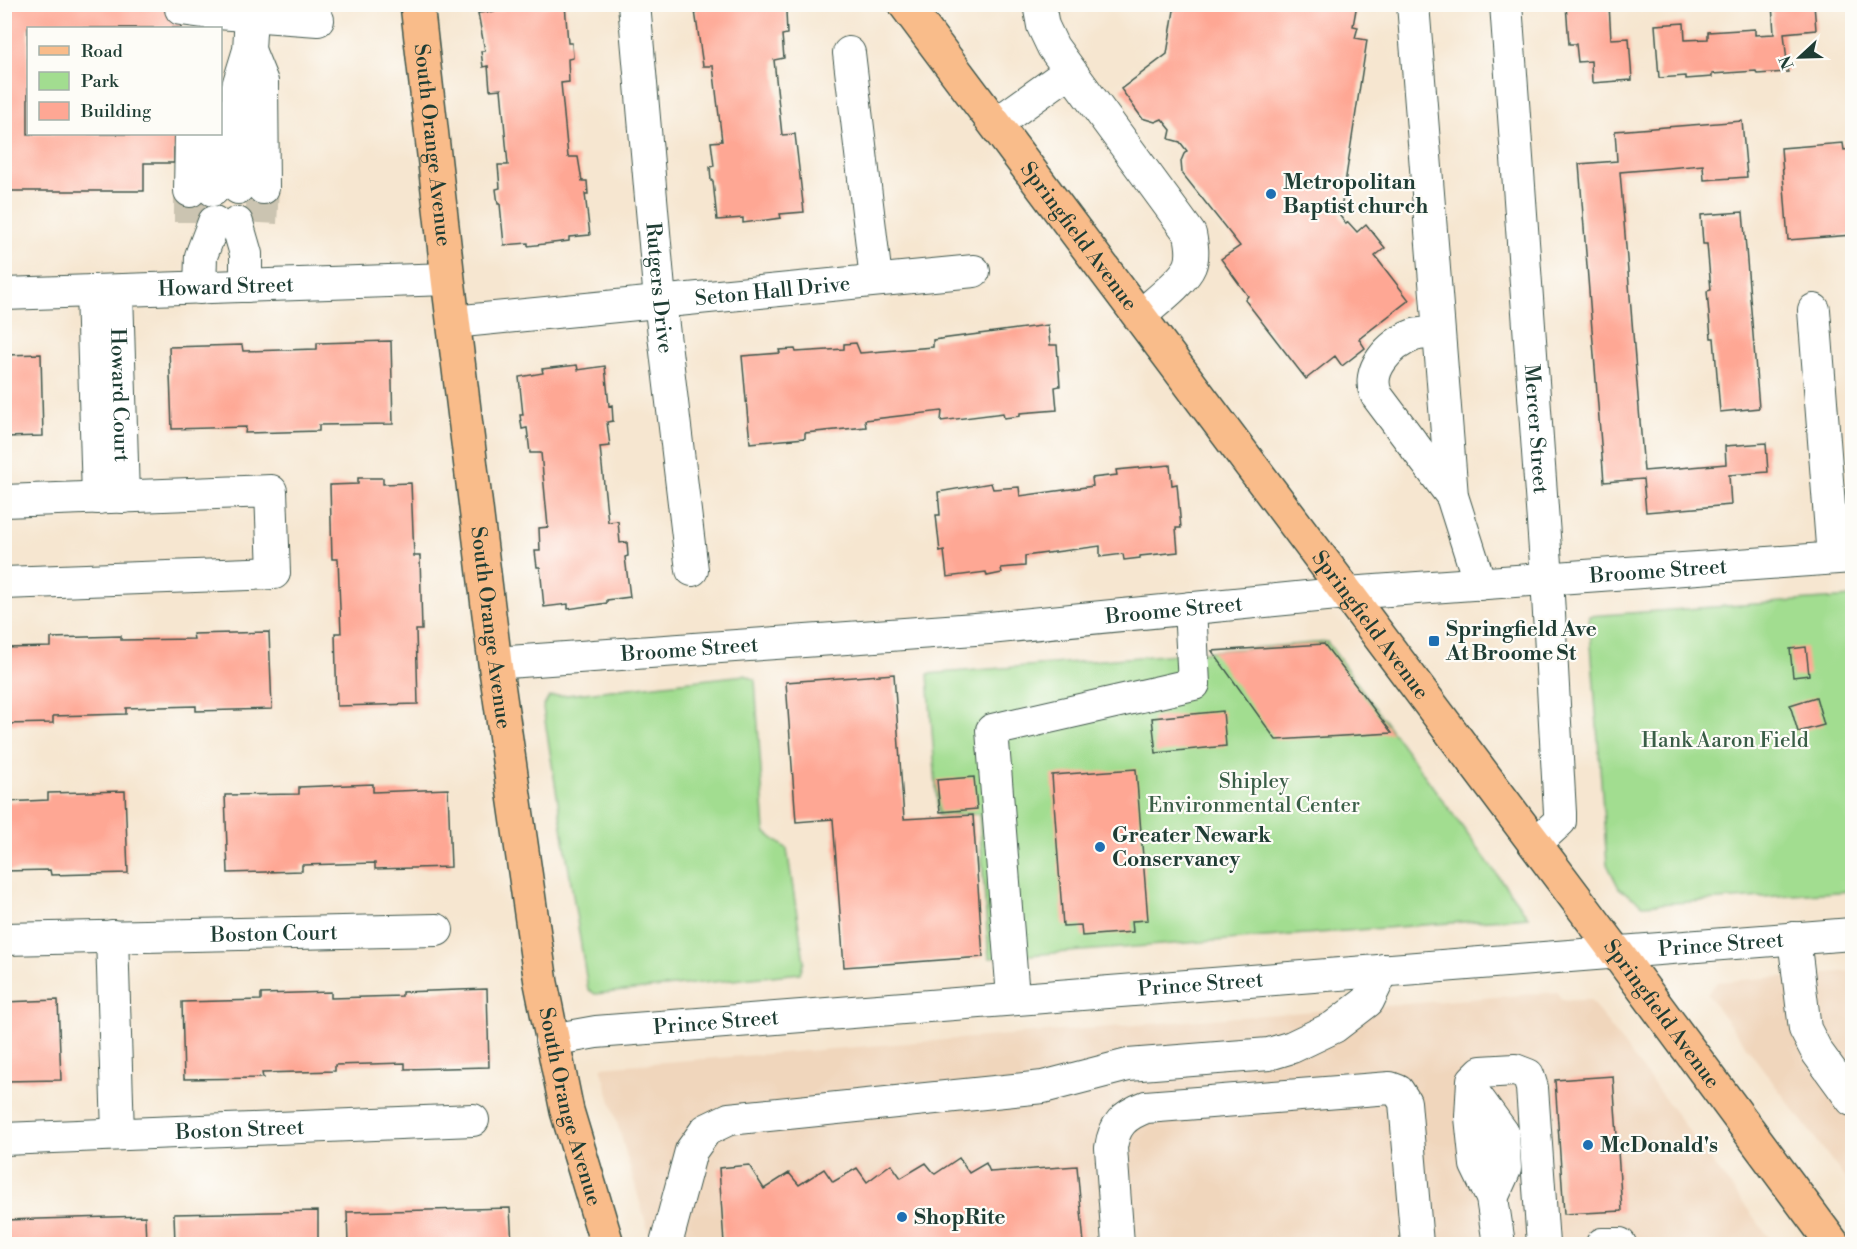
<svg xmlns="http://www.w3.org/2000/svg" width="1857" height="1249" viewBox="0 0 1857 1249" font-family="'Libre Bodoni',serif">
  <rect width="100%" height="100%" fill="#fdfcf7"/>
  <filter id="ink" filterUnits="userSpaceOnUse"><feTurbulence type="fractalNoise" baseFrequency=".0167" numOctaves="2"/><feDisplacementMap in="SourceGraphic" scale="12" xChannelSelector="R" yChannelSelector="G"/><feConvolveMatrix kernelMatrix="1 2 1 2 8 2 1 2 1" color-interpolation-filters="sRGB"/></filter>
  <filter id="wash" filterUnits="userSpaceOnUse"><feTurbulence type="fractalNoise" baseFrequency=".008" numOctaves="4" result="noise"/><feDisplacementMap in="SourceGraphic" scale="24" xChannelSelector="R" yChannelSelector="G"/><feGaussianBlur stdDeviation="1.35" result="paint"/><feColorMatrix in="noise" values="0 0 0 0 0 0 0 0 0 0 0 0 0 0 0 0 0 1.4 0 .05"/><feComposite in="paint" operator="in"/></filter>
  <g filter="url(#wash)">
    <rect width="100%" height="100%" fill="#f6e6d0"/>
    <path fill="#f0d6bc" d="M1852,971V1188L1707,994L1717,982Z
      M1558,992L1561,1000H1590L1774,1244H652L601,1067Z"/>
    <path fill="#a2dd90" stroke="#608d62" stroke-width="1.5" d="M1852,597V891L1643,905L1619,888L1607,864L1589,616Z
      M1327,642L1528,917L989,958L979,814L938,815L928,674Z
      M745,675L755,680L765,832L787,849L804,961L800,973L595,994L588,989L543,708L549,697Z"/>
    <g id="blocks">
      <path fill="#fea794" d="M4,4H181V28H28V134H181V148H174V163H144V191H4Z
        M507,4H542V7L565,4L568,43H572L573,58L568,59L569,82L561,83L568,157H578L582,181H587L588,194H585L590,235L569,237V241L528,246V243L504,245L500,204H498L496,189L500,188L498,165H508L501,89L490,90L488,66L483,67L481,51H485L478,13L503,10V5Z
        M694,4H782V11H786L787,34L782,35L784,58L774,60L782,135L795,134L804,212L780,214L781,218L743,223V218L717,220L713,181H711L710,167L714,166L711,142L722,141L713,66H703Z
        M1175,4H1357L1353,26L1358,27L1355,38L1367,40L1340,216L1346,224L1348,222L1357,232L1366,224L1385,248L1375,256L1409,300L1359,339L1365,348L1342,366L1335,356L1306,379L1245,300L1248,296L1221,259L1240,246L1182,173L1181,161L1184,154L1187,151L1180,142L1169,139L1171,130L1162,119L1155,122L1142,118L1121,89L1167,54Z
        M1772,4H1814L1816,30L1784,33L1788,72L1757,74L1756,71L1712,74V77L1686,79V76L1659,78L1655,25L1684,23L1685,40L1708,39V32L1755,29V35L1774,34Z
        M1566,5H1609L1611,39L1629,38L1632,80L1592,83L1591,61L1578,62L1576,44H1569Z
        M1742,121L1747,177L1704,180L1703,165L1620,172L1644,471L1726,464L1725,446L1766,443L1768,472L1729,475L1731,505L1646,512L1643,479L1604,482L1579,164L1617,161L1615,131Z
        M1843,143L1844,150L1852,149V235L1788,240L1781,148Z
        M1743,212L1759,408L1720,412L1714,338H1711L1707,291L1711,290L1707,244H1703L1701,215Z
        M1048,325L1050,345H1057L1060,386L1055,387L1057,410L1020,413V416L1004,418L1003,413L941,421L942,411L865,420L866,427L805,433V438L750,443L742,356L780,353L779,350L795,349L796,352L844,349V344L856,343L860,353L933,347V340Z
        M391,341L393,424L319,425V431L245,433L246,427L172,429L169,347L242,345L243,351L317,349V343Z
        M41,354L43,436L5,437V355Z
        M577,365L578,370L605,366L609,406L612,405L613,421L607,422L610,446L600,447L608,522L618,521L620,543L627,542L628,556L625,557L630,597L607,600V603L568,609V604L544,607L540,567H537L535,551H540L539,528L548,527L541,453H530L527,428L522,429L520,415H523L519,377L543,373L542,369Z
        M1170,465L1172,485L1177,484L1181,528H1176L1178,552L1140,556V558L1124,560L1123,554L1100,557V546L1025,556V566L1001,568L1002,573L987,576L986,572L947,577L944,551L940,552L936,515H940L938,492L991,483L993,489L1019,487L1020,496L1093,486L1092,478L1117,475L1116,470Z
        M358,478H383V484L411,483L414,556H420L422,630H416L418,704L337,706L335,633H341L338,559H332L330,485L358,484Z
        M269,632L272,709L196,711V706L126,708V714L53,716V723L4,724V648L51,647V638L121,636V640L194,639L193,634Z
        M1324,644L1392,733L1276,740L1212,651Z
        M1806,647L1809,675L1793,677L1790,649Z
        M894,674L904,819L973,815L983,957L844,967L833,819L796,822L786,682Z
        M1816,697L1824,725L1798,732L1790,705Z
        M1223,711L1226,746L1156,753L1152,718Z
        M1136,769L1148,920L1132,921L1133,932L1082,936L1081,925L1063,926L1052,775Z
        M974,777L977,809L940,812L937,780Z
        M373,784V792L448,789L451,867L375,869V863L302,865V871L228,873L225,795L299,794V787Z
        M125,791L128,873L51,875L50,870L4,871V802L48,800V793Z
        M487,989L489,1067L405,1069V1063L335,1065V1071L262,1073L263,1078L184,1079L182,1002L261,1000V994L331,992V998L402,996V992Z
        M58,1000L61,1080L4,1081V1002Z
        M1613,1076L1622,1211L1564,1214L1555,1080Z
        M959,1158L969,1173L986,1163L990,1172L1077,1166L1084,1244H724L719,1168L749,1165L764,1189L789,1173L799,1185L824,1169L833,1182L857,1168L867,1182L891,1164L901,1178L926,1163L935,1174Z
        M510,1208L512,1244H348L347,1212Z
        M318,1211V1244H175L174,1214Z
        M145,1216L146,1244H4V1220Z"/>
    </g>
  </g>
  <g filter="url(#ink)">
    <use href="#blocks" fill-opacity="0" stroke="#3f564b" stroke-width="1.5"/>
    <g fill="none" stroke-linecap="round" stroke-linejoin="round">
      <path stroke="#cbc4b1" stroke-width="32" stroke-dasharray="32 16" stroke-linecap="butt" d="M190,191V222
        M261,223L263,188"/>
      <defs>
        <g id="minor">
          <path id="s1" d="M634,4L660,301L692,570"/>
          <path d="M1039,4L1043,26L1053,47L1190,234C1192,244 1194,256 1190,266C1184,281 1152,305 1140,316"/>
          <path d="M1413,4L1452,496L1480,584"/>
          <path id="s2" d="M1506,4L1547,578L1560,813V821L1535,844"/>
          <path d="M181,9L203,12L318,20"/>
          <path d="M249,50L262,82L263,188"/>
          <path d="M849,53L876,279"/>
          <path d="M996,124L1070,71"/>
          <path d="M212,134L213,190"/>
          <path d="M238,188V86L249,50L251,15"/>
          <path d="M190,191L191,134"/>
          <path d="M237,223L246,254V286"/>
          <path d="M200,288L201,256L214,222"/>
          <path d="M92,291L98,498"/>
          <path id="s3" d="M117,291L123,497"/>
          <path id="s4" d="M4,294L448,279"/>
          <path d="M1814,310L1833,558"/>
          <path id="s5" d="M453,322L974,271"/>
          <path d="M1438,333C1430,333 1421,333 1414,335C1390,344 1364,371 1377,396L1452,496"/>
          <path d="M4,501L271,491L274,573L4,583"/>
          <path id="s6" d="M495,663L989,628L1347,593L1852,557"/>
          <path d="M112,936L118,1134"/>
          <path d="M1794,938L1805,1029L1817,1052L1852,1100"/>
          <path id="s7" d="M4,939L437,930"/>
          <path d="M1013,997L992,730L1194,684L1190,608"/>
          <path id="s8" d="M551,1040L596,1032C1015,997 1434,967 1852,934"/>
          <path d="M1473,1092L1503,1133L1505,1169L1492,1198"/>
          <path id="s9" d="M4,1139L473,1120"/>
          <path d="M666,1244L691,1151L706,1130L729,1119L1043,1087L1128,1065L1269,1054L1292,1047L1334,1027L1368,1001L1383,970"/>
          <path d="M1118,1244L1111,1148C1114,1125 1124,1115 1146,1107L1390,1088L1398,1091L1405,1102L1417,1244"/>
          <path d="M1499,1244L1492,1198L1476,1165L1471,1117L1473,1080L1481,1072L1515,1070L1528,1075L1532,1088L1543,1244"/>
          <path d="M1602,1244H1620"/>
        </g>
        <g id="major">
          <path id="s10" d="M417,4L448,279L495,663L541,983L567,1111L607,1244"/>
          <path id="s11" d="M905,4L1617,953L1833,1244"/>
        </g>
      </defs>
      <use href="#minor" stroke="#3f564b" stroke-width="34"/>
      <use href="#major" stroke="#3f564b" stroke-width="36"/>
      <use href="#minor" stroke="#fff" stroke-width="32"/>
      <use href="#major" stroke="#f9bc8a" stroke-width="33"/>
    </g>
  </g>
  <g fill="#1f6fb2" stroke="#fdfcf7" stroke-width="2">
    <circle cx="1271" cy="194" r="6"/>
    <rect x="1428" y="635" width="12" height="12" rx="3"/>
    <circle cx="1100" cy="847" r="6"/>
    <circle cx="1588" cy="1145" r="6"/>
    <circle cx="902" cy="1217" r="6"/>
  </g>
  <g text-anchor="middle" stroke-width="4.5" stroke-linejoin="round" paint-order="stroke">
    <g font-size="21" fill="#1f3d34" stroke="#fdfcf7">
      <text dy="7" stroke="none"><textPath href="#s10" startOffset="142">South Orange Avenue</textPath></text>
      <text dy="7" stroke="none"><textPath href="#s11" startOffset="290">Springfield Avenue</textPath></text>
      <text dy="7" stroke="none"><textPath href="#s4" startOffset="222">Howard Street</textPath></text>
      <text dy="7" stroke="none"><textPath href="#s1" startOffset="285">Rutgers Drive</textPath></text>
      <text dy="7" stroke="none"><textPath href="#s5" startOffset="321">Seton Hall Drive</textPath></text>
      <text dy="7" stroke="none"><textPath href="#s3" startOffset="104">Howard Court</textPath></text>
      <text dy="7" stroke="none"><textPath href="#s2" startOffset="426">Mercer Street</textPath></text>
      <text dy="7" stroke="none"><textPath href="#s6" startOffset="1167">Broome Street</textPath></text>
      <text dy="7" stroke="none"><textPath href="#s6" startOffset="681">Broome Street</textPath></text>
      <text dy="7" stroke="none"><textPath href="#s11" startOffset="776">Springfield Avenue</textPath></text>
      <text dy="7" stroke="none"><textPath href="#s10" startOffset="628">South Orange Avenue</textPath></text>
      <text dy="7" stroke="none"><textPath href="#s6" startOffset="195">Broome Street</textPath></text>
      <text dy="7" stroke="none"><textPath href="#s7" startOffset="270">Boston Court</textPath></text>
      <text dy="7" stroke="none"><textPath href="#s8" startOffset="1174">Prince Street</textPath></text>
      <text dy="7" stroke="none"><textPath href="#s8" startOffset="652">Prince Street</textPath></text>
      <text dy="7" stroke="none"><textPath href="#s11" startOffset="1262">Springfield Avenue</textPath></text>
      <text dy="7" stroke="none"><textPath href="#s8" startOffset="166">Prince Street</textPath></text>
      <text dy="7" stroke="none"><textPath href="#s10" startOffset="1114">South Orange Avenue</textPath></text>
      <text dy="7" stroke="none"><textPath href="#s9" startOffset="236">Boston Street</textPath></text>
    </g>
    <g font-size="21" font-weight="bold" fill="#1f3d34" stroke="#fdfcf7" text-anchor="start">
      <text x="1283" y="189">Metropolitan<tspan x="1283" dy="24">Baptist church</tspan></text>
      <text x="1446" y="636">Springfield Ave<tspan x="1446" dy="24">At Broome St</tspan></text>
      <text x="1112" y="842">Greater Newark<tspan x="1112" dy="24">Conservancy</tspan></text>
      <text x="1600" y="1152">McDonald's</text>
      <text x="914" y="1224">ShopRite</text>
    </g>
    <g font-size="21" fill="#395d46" stroke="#fdfcf7">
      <text x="1725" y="747">Hank Aaron Field</text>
      <text x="1254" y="788">Shipley<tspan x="1254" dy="24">Environmental Center</tspan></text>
    </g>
  </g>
  <rect width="1857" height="1249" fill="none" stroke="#fdfcf7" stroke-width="24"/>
  <rect x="27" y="27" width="195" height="108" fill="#fdfcf7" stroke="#a4b0a9" stroke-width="1.5"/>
  <rect x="39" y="46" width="30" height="9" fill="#f9bc8a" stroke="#a4b0a9" stroke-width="1.5"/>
  <text x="81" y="57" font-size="18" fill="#1f3d34">Road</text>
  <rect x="39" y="72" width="30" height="18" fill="#a2dd90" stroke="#a4b0a9" stroke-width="1.5"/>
  <text x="81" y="87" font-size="18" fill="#1f3d34">Park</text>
  <rect x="39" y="102" width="30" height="18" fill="#fea794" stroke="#a4b0a9" stroke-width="1.5"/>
  <text x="81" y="117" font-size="18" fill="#1f3d34">Building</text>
  <g transform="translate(1800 57) rotate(248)" stroke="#fdfcf7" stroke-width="4.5" paint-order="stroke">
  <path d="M0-4.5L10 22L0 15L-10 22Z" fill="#1f3d34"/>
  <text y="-9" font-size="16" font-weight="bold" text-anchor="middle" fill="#1f3d34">N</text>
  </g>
</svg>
